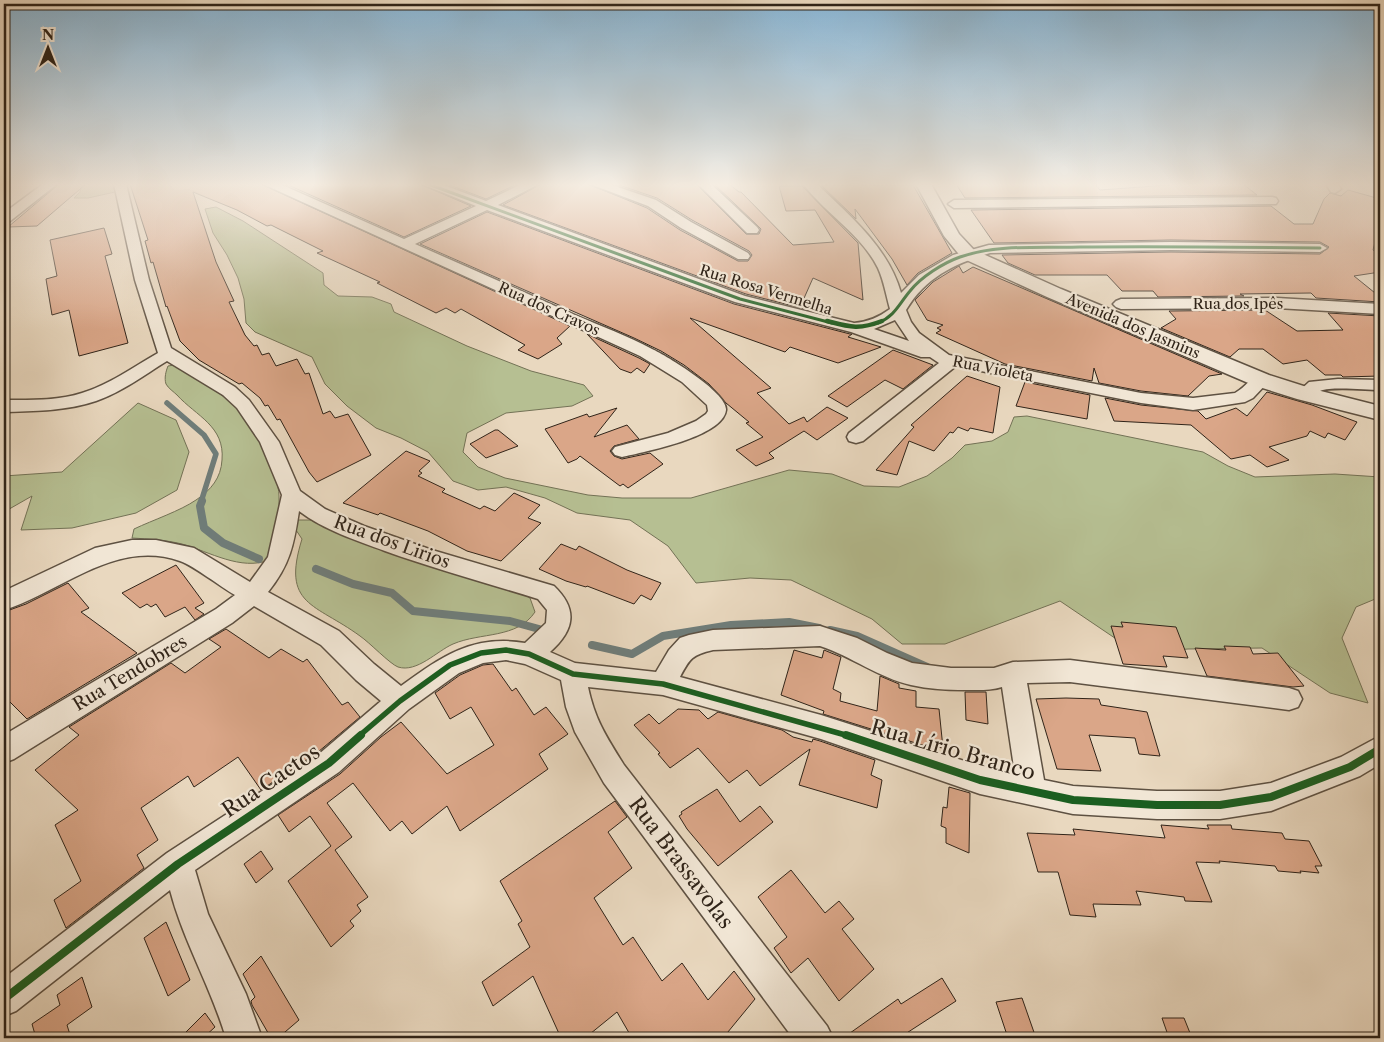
<svg xmlns="http://www.w3.org/2000/svg" width="1384" height="1042" viewBox="0 0 1384 1042" font-family="'Libre Caslon Text',serif">
  <rect width="100%" height="100%" fill="#e9d8bf"/>
  <filter id="stains"><feTurbulence type="fractalNoise" baseFrequency=".004" numOctaves="4"/><feColorMatrix values="0 0 0 0 .2 0 0 0 0 .09 0 0 0 0 .02 0 0 0 .5 -.17"/></filter>
  <radialGradient id="worn" r=".72"><stop offset=".6" stop-color="#630" stop-opacity="0"/><stop offset="1" stop-color="#630" stop-opacity=".3"/></radialGradient>
  <path fill="#b6bf92" stroke="#737256" d="M81,184H113L115,192L88,198H74L80,192Z
    M216,207L243,221L323,273L324,285L338,296L372,297L391,304L394,312L467,346L531,371L584,385L593,396L572,406L506,413L467,433L463,452L478,467L505,478L588,495L622,498H691L789,470L832,474L864,486L899,487L927,476L952,458L965,445L992,441L1008,432L1014,417L1027,416L1203,452L1228,466L1255,477L1335,474L1380,477V597L1356,607L1342,638L1368,703L1330,693L1262,648L1188,649L1137,653L1060,601L945,644H902L872,619L791,580L750,578L696,583L668,546L630,520L577,513L545,498L506,487L478,490L453,481L428,452L401,438L376,428L347,406L325,384L312,357L255,332L246,323L244,299L238,278L227,255L213,233L205,209Z
    M174,365C195,378 216,390 235,405C252,420 279,473 279,496C280,518 274,539 269,560C241,571 210,552 182,544C166,540 148,539 132,538L134,529C153,520 180,511 196,500C211,490 221,478 222,460C225,426 196,416 177,395C174,392 168,388 166,384C164,378 166,371 168,366Z
    M138,403L176,420L189,452L177,490L136,513L72,528L21,530L32,496L4,512V476L62,472Z
    M297,520H311L368,545L417,562L514,588L530,598L535,612C517,639 481,632 453,644C437,651 417,673 398,667C390,664 369,642 360,636C315,603 281,606 302,539L294,527Z"/>
  <g fill="none" stroke-linecap="round" stroke-linejoin="round">
    <path stroke="#6f7d7a" stroke-width="5.5" d="M167,403L204,435L216,454L201,502"/>
    <path stroke="#6f7d7a" stroke-width="8" d="M202,501L200,506L204,528L223,543L259,559
      M316,569L353,584L392,593L413,611L510,621L539,629
      M830,630L857,636L927,667
      M592,645L632,654L663,636L731,625L789,622L819,628"/>
  </g>
  <path fill="#daa688" stroke="#302419" d="M59,184H86L37,226L8,227Z
    M130,184H261L570,326L557,338L562,344L538,359L518,350L525,345L461,309L455,313L446,308L436,313L377,283L380,282L317,253L323,251L271,225L267,226L237,210L193,192L216,262L234,301L229,302L245,335L254,346L257,345L262,355L269,353L276,366L297,359L305,374L309,373L323,414L330,411L335,418L348,414L371,455L317,482L309,472L280,419L277,420L268,405L265,406L260,398L242,383L239,384L199,360L180,341L167,306L166,307L153,262L151,263L145,241L148,240Z
    M286,184H420L471,206L404,237Z
    M447,184H517L486,199Z
    M541,184H588L647,208L680,230L738,261H748L752,255L749,251L692,220L657,198L616,184H696L746,234H759L761,229L758,226L714,184H729L739,192H741L793,245L834,242L815,210L786,211L779,186H802L858,243L863,300L813,278L801,305L813,311L746,294L503,205Z
    M956,184H1095L1100,190L1182,184H1243L1257,195L965,198Z
    M821,185H913L952,253L918,273L907,285L892,259L855,209L856,219Z
    M1348,190L1380,199V222L1373,250L1380,255V272L1354,276L1380,297V302L1316,298L1311,293L1240,294L1244,296L1158,297L1153,291H1122L1107,275H1035L1008,263L1002,255L1171,252L1320,254L1329,247L1320,242L1171,240L994,243L971,210L1271,206L1294,224H1313L1324,199L1330,193L1341,196Z
    M487,212L734,304L850,334H852L848,337L881,347L838,363L790,347L785,352L690,318L771,388L757,393L789,424L804,417L807,422L827,407L848,418L817,440L804,431L769,453L774,458L756,466L736,450L763,437L746,423L749,422L726,403L709,384L684,365L661,351L634,338L420,244Z
    M104,228L112,254L105,256L128,343L79,356L69,310L52,315L46,279L57,276L50,240Z
    M959,266L963,273L973,267L1222,374L1209,376L1188,396L1141,391L1099,383L1094,368L1092,381L1005,364L936,333L941,330L937,328L943,325L927,320L915,300L933,282Z
    M1265,310L1297,331L1343,330L1328,313L1380,316V376L1343,377L1341,375H1325L1307,360L1283,364L1263,349H1239L1230,357L1161,328L1176,319L1169,311Z
    M587,334L639,358L650,364L644,373L637,368L631,373L620,369Z
    M893,350L933,365L903,389L885,380L847,407L828,396Z
    M967,376L1000,387L993,433L970,428L968,431L958,427L953,433L950,432L934,451L909,441L897,475L876,470L914,427L911,425Z
    M1025,382L1090,395L1087,419L1016,406Z
    M1267,392L1312,405L1357,422L1345,440L1328,433L1325,438L1310,431L1307,436L1269,447L1289,460L1267,467L1250,455L1231,459L1191,425L1114,421L1105,398L1141,405L1198,411L1206,419L1236,408L1247,416Z
    M617,408L594,437L627,425L639,439L614,446L610,451L614,456L622,459L650,453L663,464L628,488L623,484L620,486L580,456L577,459L568,463L545,429L587,414L589,417Z
    M495,430H498L518,446L486,458L470,444Z
    M406,451L430,461L419,471L422,473L418,476L445,489L442,492L480,509L484,506L495,511L514,493L540,505L528,518L541,523L501,561L467,551L428,531L380,513L378,515L343,503Z
    M561,544L576,550L579,546L627,570L661,583L651,600L641,595L634,604L587,586L586,587L566,581L539,569Z
    M176,565L204,603L195,608L204,614L195,620L185,607L165,617L156,604L151,607L147,604L140,608L122,593Z
    M68,583L89,608L81,612L137,653L27,719L4,696V612L26,604Z
    M1121,622L1176,627L1188,658L1163,656L1167,667L1123,664L1111,626L1123,627Z
    M226,629L269,658L281,649L303,662L307,659L342,705L348,702L360,717L318,752L261,790L238,757L194,787L188,776L141,808L158,840L137,855L144,868L66,928L54,900L81,881L55,825L78,810L35,770L79,735L69,727L171,663L185,673L221,647L209,639Z
    M1224,646L1250,647L1253,654L1278,653L1304,686L1293,687L1207,676L1195,648L1226,650Z
    M794,650L822,658L824,650L841,657L833,689L841,693L840,701L877,711L880,676L899,684V688L916,691V707L939,709L943,748L922,745L823,714L824,711L781,695Z
    M493,664L512,691L516,688L534,715L546,707L568,734L539,754L548,769L460,831L447,806L412,834L402,821L390,831L353,783L327,803L352,837L335,850L368,897L357,905L361,911L350,921L354,926L331,947L288,881L331,846L310,816L289,832L278,815L340,774L381,737L401,722L447,774L494,745L471,707L450,719L435,693L460,675L483,665Z
    M965,692H986L988,724L966,720Z
    M1066,698L1099,699L1101,705L1147,712L1160,756L1139,754L1135,738L1089,735L1101,771L1057,769L1036,699Z
    M678,709L699,710L708,719L718,712L782,730L793,737L812,742L813,739L820,741L875,760L871,775L882,780L877,808L799,785L810,749L760,786L747,770L729,783L698,748L670,768L658,754L660,753L634,725L649,714L659,724Z
    M949,787L970,793L969,853L946,843V828L941,826L943,807L947,808Z
    M717,789L740,822L760,806L773,822L718,866L687,829L679,816L682,814L681,812Z
    M615,801L627,817L608,832L632,868L594,898L623,945L633,937L662,981L682,963L708,1000L734,971L755,999L723,1038H632L617,1012L585,1038H561L533,976L493,1006L482,982L530,947L518,924L522,921L500,881Z
    M1161,825L1209,829L1207,825H1231L1232,829L1282,833L1285,839L1309,841L1322,866H1315L1319,873L1300,871L1301,873L1278,871L1275,866L1219,861L1220,863L1196,862L1212,902L1185,901L1184,897L1136,891L1141,905L1093,904L1096,917L1070,915L1058,872H1038L1027,833L1075,835L1073,829L1165,838Z
    M261,851L273,869L256,883L244,864Z
    M791,870L825,913L839,901L854,919L842,929L874,969L839,1001L808,958L791,973L774,948L787,937L758,897Z
    M166,922L190,980L168,996L144,938Z
    M261,956L299,1020L278,1038H271L252,1005L251,1001L255,997L243,974Z
    M82,977L92,1007L67,1025L71,1038H36L32,1024L60,1005L57,995Z
    M942,978L956,1001L899,1038H843L898,999L901,1004Z
    M1022,998L1036,1038H1008L996,1002Z
    M205,1013L215,1027L203,1038H180Z
    M1162,1018H1184L1192,1038H1169Z"/>
  <g fill="none" stroke-linecap="round" stroke-linejoin="round">
    <defs>
      <path id="minor" d="M43,184H57L9,222L4,223V213Z
        M114,184H126L149,280L171,348L235,387L249,400L279,442L300,491L325,509L364,526L432,550L554,586C578,609 575,630 550,652L575,663L656,672L669,650L680,638L689,635L713,630L820,626L857,638L887,653L912,663L951,668H994L1013,662L1070,660L1289,688L1298,691L1302,699L1298,707L1289,710L1070,682L1027,683L1044,780L1073,786L1157,791H1220L1271,783L1341,757L1380,736V764L1360,776L1271,811L1220,819H1157L1073,814L980,794L821,739L663,695L588,687C595,720 606,736 624,765L827,1026L833,1038H793L604,783L575,732L566,707L561,680L525,664L506,660L483,663L459,673L409,709L339,772L195,870L208,914L246,994L262,1038H226C211,987 183,941 170,890L16,1011L4,1016V978L167,853L319,754L381,701L356,680L321,645L254,606L232,623L14,759L4,763V735L216,609L235,595C219,586 196,567 180,561C116,538 61,592 4,610V591L95,548L132,540H156L194,548L250,582L268,557L282,495L260,442L237,408L223,395L167,361C144,375 122,392 96,401C67,411 34,411 4,412V400C29,400 57,401 82,393C109,385 133,367 158,353L135,280ZM299,511C324,530 355,540 385,551C435,569 487,583 538,599L547,610L546,623L525,643C473,634 441,657 401,686L374,664L339,631L268,592C290,565 294,544 299,511ZM820,646C851,656 879,678 911,685C928,689 947,690 965,690C977,690 990,691 1002,687L1015,774L980,766L821,715L680,677C690,658 692,655 713,650Z
        M263,184H280L404,239L476,206L422,184H441L486,201L522,184H539L498,205L745,296L854,323C868,322 879,317 890,309C886,295 884,281 878,268C861,234 826,214 803,184H817C850,216 888,247 901,293L919,275L953,255L989,245L1171,242L1320,244L1327,248L1320,252L1171,250L990,253C954,264 926,277 906,310L911,322L919,333L949,355L1141,393L1193,398L1235,393C1247,387 1252,373 1267,376L1270,380L1253,398L1245,402L1193,410L1141,403L956,366L863,441L856,443L849,441L847,437L849,433L939,363L930,357H921L851,332L735,302L487,210L415,244C469,268 522,291 575,315C601,326 628,336 652,349C667,356 728,393 726,410C723,437 644,452 622,457L615,455L612,451L615,447L668,433L696,421L706,414L708,411L707,405L682,382L640,356ZM895,320L909,341L874,329Z
        M590,184H609L656,200L691,222L748,253L750,256L748,259H738L681,228L648,206Z
        M698,184H711L757,227L759,230L757,233H747Z
        M1326,184H1338L1341,189L1335,193L1331,192Z
        M1272,197L1276,198L1278,201L1276,204L954,208L948,204L954,200Z
        M1277,298L1380,304V314L1277,308L1121,309L1116,307L1113,304L1116,301L1121,299Z
        M1338,379L1380,380V390C1366,390 1332,386 1320,391C1311,394 1310,401 1299,398L1296,394L1309,382Z"/>
      <path id="tertiary" d="M916,184H931L959,234L974,250L1061,289L1269,375L1313,389L1380,406V420L1297,399L1253,385L1047,297L962,258L944,236Z"/>
    </defs>
    <use href="#minor" stroke="#5e5142" stroke-width="3"/>
    <use href="#tertiary" stroke="#5e5142" stroke-width="3"/>
    <use href="#minor" fill="#f1e6d5" fill-rule="evenodd"/>
    <use href="#tertiary" fill="#f1e6d5" fill-rule="evenodd"/>
    <defs>
      <path id="cycleway-far3" d="M428,184L740,299L832,323
        M878,323C895,316 899,304 910,291C921,277 943,263 960,257C998,244 1040,248 1080,247C1160,246 1240,247 1320,248"/>
      <path id="cycleway-far2" d="M827,321C850,327 859,330 882,321"/>
      <path id="cycleway-far1" d="M359,736L400,701L450,665L481,653L506,650L529,654L573,674L663,684L849,736"/>
      <path id="cycleway" d="M846,735L980,780L1073,800L1157,805H1220L1271,797L1350,767L1380,749
        M4,999L178,864L329,763L361,735"/>
    </defs>
    <use href="#cycleway-far3" stroke="#f1e6d5" stroke-width="5"/>
    <use href="#cycleway-far2" stroke="#f1e6d5" stroke-width="7"/>
    <use href="#cycleway-far1" stroke="#f1e6d5" stroke-width="9"/>
    <use href="#cycleway" stroke="#f1e6d5" stroke-width="11"/>
    <use href="#cycleway-far3" stroke="#1b5e20" stroke-width="3"/>
    <use href="#cycleway-far2" stroke="#1b5e20" stroke-width="4.5"/>
    <use href="#cycleway-far1" stroke="#1b5e20" stroke-width="5.5"/>
    <use href="#cycleway" stroke="#1b5e20" stroke-width="8"/>
  </g>
  <linearGradient id="sky" x2="0" y2="1"><stop stop-color="#88b6d6"/><stop offset="0.56" stop-color="#f5ede2"/><stop offset="1" stop-color="#f5ede2" stop-opacity="0"/></linearGradient>
  <rect width="1384" height="330" fill="url(#sky)"/>
  <g text-anchor="middle" stroke-width="4.5" stroke-linejoin="round" paint-order="stroke">
    <g font-size="15" fill="#302419" stroke="#f1e6d5">
      <text transform="translate(766 290) rotate(17)" y="5">Rua Rosa Vermelha</text>
      <text x="1238" y="309">Rua dos Ipês</text>
      <text transform="translate(549 309) rotate(24)" y="5">Rua dos Cravos</text>
      <text transform="translate(1133 326) rotate(23)" y="5">Avenida dos Jasmins</text>
      <text transform="translate(993 369) rotate(11)" y="5">Rua Violeta</text>
    </g>
    <g font-size="18" fill="#302419" stroke="#f1e6d5">
      <text transform="translate(392 542) rotate(20)" y="6">Rua dos Lirios</text>
      <text transform="translate(130 673) rotate(-31)" y="6">Rua Tendobres</text>
    </g>
    <g font-size="21" fill="#302419" stroke="#f1e6d5">
      <text transform="translate(953 750) rotate(16)" y="7">Rua Lírio Branco</text>
      <text transform="translate(271 781) rotate(-34)" y="7">Rua Cactos</text>
      <text transform="translate(681 863) rotate(53)" y="7">Rua Brassavolas</text>
    </g>
  </g>
  <rect width="1384" height="1042" fill="none" stroke="#e9d8bf" stroke-width="20"/>
  <rect x="5" y="5" width="1374" height="1032" fill="none" stroke="#302419" stroke-width="2.5"/>
  <rect x="10" y="10" width="1364" height="1022" fill="none" stroke="#302419"/>
  <g transform="translate(48 48)" stroke="#f1e6d5" stroke-width="4" paint-order="stroke">
  <path d="M0-4L9 19L0 12L-9 19Z" fill="#302419"/>
  <text y="-8" font-size="14" font-weight="bold" text-anchor="middle" fill="#302419">N</text>
  </g>
  <rect width="100%" height="100%" filter="url(#stains)"/>
  <rect width="100%" height="100%" fill="url(#worn)"/>
</svg>
